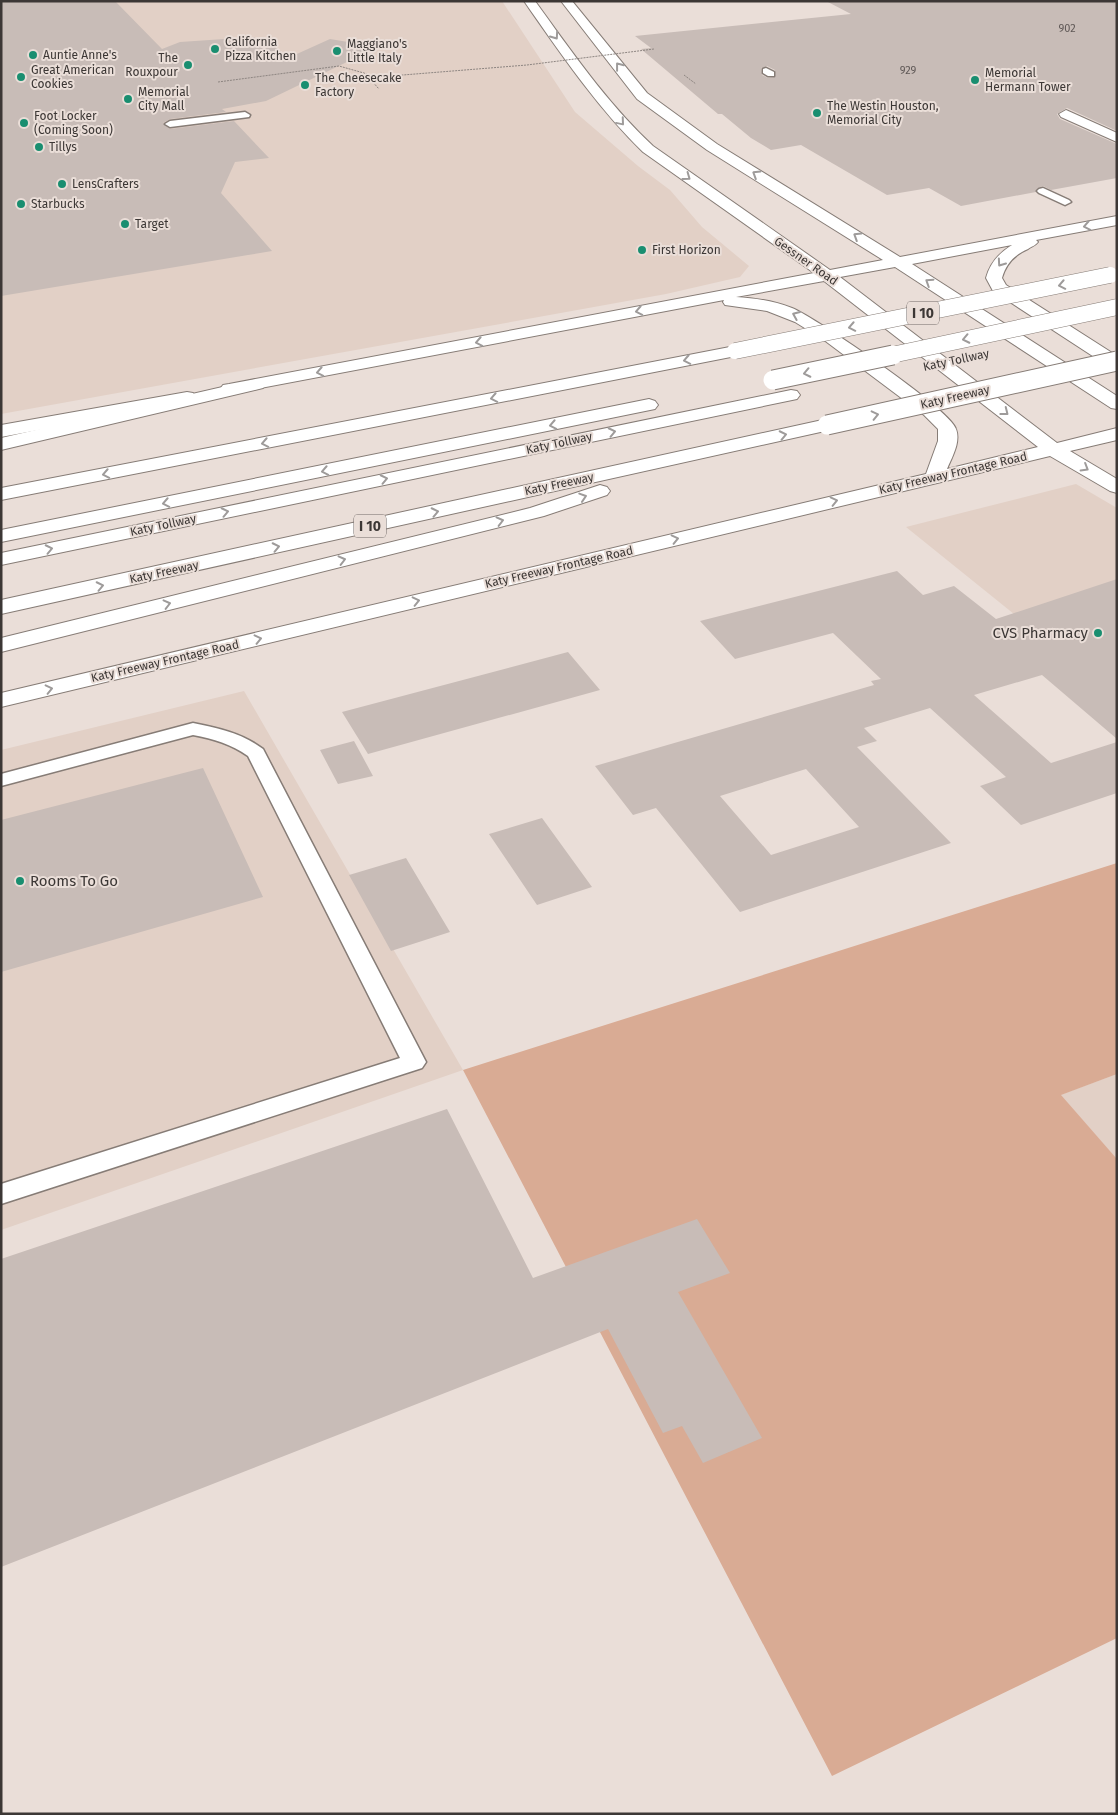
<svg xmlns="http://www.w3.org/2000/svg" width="1118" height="1815" viewBox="0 0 1118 1815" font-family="'Fira Sans',sans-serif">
  <rect width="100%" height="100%" fill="#eaded8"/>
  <path fill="#e2d0c6" d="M1,1H502L575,112L638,166L670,190L702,227L749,266L740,277L666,294L1,414Z
    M1076,484L1117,508V697L906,527Z
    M244,691L463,1070L1,1230V750Z
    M1117,1074V1159L1060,1095Z"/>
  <path fill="#d9ab94" d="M1117,863V1074L1061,1095L1117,1159V1638L832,1776L463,1070Z"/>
  <path fill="#c8bcb7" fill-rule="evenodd" d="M1,1H115L162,49L180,42L254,37L262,44L271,43L288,58L330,39L378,47L266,101L222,109L226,112L170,119L163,123L170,129L234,121L269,158L235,162L221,193L272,251L1,296Z
    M826,1H1117V131L1067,108L1057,114L1060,119L1117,144V178L1051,190L1043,186L1038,188L1036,192L961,206L929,188L887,195L801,145L771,150L751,138L722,114H718L641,49L651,48L635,36L851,14ZM767,66L775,70V77L768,78L762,75L761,68Z
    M897,571L923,595L954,586L996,619L1117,579V739L1042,675L974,695L1051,763L1117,742V793L1021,825L980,786L1006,777L930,708L864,728L877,741L857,747L951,843L740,912L656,808L633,815L595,766L874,685L871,681L881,679L833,633L735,659L700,621ZM806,769L859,827L771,855L720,796Z
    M568,652L600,690L368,754L342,712Z
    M354,741L373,776L338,784L320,750Z
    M203,768L263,897L1,972V820Z
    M542,818L592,887L537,905L489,834Z
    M406,858L450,932L391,951L349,875Z
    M447,1109L533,1278L697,1219L730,1273L678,1292L762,1438L703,1463L682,1426L663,1433L608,1329L1,1567V1259Z"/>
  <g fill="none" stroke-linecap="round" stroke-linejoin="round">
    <defs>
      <path id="service" d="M766,68L774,72V76H768L763,73V69Z
        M245,112L250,115L249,117L170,127L165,124L170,121Z
        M1043,188L1069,200L1071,202L1065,205L1039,193L1037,191L1039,189Z
        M193,723C218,728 242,733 263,749L426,1062L422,1068L1,1204V1184L400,1058L248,756C231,744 214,739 193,735L1,786V774Z"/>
      <path id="pedestrian" d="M1066,110L1117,133V142L1061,117L1059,114Z"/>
      <path id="secondary" d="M524,1H535C572,52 607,103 653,146L830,270L883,260L707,150L637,99L561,1H572L647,93L717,144L900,257L1117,216V225L1036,240L1038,242C1035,246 1032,246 1028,249C1014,255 1006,264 1002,278L1006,285L1117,356V369L1111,368L993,291L986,278C990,263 999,253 1012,245L912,264L1117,396V409L1111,408L895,267L840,277L1057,443L1117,428V440L1070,451L1117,479V493L1110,491L1050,456L1,707V693L926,474L938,441V429L924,415L824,340L795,322L767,311L725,305L723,302L724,300L229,394L223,393L220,389L223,385L229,384L814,273L643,152C597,107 561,54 524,1ZM824,281L1038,447L947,469C952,457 961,442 956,429C951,410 815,317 792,308C774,301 755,298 736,297Z
        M187,392L193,393L196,397L193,401L1,437V425Z"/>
      <path id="motorway" d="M735,346L741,347L744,351L741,355L1,500V488Z
        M257,379L263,380L266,384L263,388L1,450V438Z
        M791,390L797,391L800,395L797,399L1,565V553Z
        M649,399L655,401L658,405L655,409L1,542V530Z
        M827,419L834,421L836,425L834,429L1,614V600Z
        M600,485L607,487L610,491L607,495L544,516L1,652V638L530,508Z"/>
    </defs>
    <use href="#service" stroke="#867c76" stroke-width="3"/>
    <use href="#pedestrian" stroke="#867c76" stroke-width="2"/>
    <use href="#secondary" stroke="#867c76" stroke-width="2"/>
    <use href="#motorway" stroke="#867c76" stroke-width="2"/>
    <path stroke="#8d8581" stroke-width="1" stroke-dasharray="2 1" stroke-linecap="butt" d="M354,74L371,80L379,89
      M684,75L696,84"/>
    <use href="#service" fill="#fff" fill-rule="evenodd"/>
    <use href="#pedestrian" fill="#fff" fill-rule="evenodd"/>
    <use href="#secondary" fill="#fff" fill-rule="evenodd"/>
    <use href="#motorway" fill="#fff" fill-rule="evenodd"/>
    <defs>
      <path id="motorway-bridge-far1" d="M735,351L1110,275
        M887,356L1117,307"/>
      <path id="motorway-bridge" d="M773,380L893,355
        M827,425L1117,361"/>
    </defs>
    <use href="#motorway-bridge-far1" stroke="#867c76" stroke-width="17" stroke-linecap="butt"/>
    <use href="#motorway-bridge" stroke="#867c76" stroke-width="21" stroke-linecap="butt"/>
    <path stroke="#8d8581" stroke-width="1" stroke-dasharray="2 1" stroke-linecap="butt" d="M218,82L339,66L378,77L527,65L654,49"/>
    <use href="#motorway-bridge-far1" stroke="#fff" stroke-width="16"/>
    <use href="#motorway-bridge" stroke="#fff" stroke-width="19"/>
  </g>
  <defs><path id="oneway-chevron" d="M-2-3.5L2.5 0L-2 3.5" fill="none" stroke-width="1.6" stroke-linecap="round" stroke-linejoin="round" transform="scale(1.25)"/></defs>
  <g stroke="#9e9b9a">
    <use href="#oneway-chevron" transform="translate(555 36) rotate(55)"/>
    <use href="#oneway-chevron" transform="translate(619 66) rotate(-128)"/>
    <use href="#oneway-chevron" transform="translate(621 122) rotate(50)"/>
    <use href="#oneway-chevron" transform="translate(756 174) rotate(-148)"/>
    <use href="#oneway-chevron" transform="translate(687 177) rotate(36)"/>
    <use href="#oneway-chevron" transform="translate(1087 226) rotate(169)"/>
    <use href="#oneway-chevron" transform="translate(857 236) rotate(-148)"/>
    <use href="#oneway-chevron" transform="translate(1001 263) rotate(125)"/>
    <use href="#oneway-chevron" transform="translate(929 282) rotate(-147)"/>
    <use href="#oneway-chevron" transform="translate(1062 285) rotate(169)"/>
    <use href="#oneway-chevron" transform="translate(639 311) rotate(169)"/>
    <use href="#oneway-chevron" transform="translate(796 315) rotate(-157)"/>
    <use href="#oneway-chevron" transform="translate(852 327) rotate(169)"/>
    <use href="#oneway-chevron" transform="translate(966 339) rotate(168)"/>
    <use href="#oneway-chevron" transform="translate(479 342) rotate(169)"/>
    <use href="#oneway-chevron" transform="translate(687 360) rotate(169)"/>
    <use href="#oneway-chevron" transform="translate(320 372) rotate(169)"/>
    <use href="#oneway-chevron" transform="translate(807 373) rotate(168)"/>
    <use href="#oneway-chevron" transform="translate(494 398) rotate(169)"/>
    <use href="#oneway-chevron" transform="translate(1005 412) rotate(38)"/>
    <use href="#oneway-chevron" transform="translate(875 415) rotate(-13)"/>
    <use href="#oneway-chevron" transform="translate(553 425) rotate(169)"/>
    <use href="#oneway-chevron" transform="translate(612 432) rotate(-12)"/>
    <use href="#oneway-chevron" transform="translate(783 435) rotate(-12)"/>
    <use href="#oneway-chevron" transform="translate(265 443) rotate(169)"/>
    <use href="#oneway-chevron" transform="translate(1085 468) rotate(31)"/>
    <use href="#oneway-chevron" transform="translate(325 471) rotate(169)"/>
    <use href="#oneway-chevron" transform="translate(106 474) rotate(169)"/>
    <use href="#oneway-chevron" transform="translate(384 479) rotate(-12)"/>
    <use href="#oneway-chevron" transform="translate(583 497) rotate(-18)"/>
    <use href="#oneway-chevron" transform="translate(834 501) rotate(-13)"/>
    <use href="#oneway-chevron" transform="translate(166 503) rotate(169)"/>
    <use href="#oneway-chevron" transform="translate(225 512) rotate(-12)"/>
    <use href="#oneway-chevron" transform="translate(435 512) rotate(-12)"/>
    <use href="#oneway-chevron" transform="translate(500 521) rotate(-14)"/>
    <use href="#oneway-chevron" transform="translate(675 539) rotate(-13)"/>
    <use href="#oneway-chevron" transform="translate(276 547) rotate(-12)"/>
    <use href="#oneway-chevron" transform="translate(49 549) rotate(-12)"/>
    <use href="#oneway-chevron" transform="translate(342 560) rotate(-14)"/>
    <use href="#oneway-chevron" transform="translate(100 586) rotate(-12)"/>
    <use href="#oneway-chevron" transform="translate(416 601) rotate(-13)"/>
    <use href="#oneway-chevron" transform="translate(167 604) rotate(-14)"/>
    <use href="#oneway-chevron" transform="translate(258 639) rotate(-13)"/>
    <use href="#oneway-chevron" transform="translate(49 689) rotate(-13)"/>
  </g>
  <g fill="#198e70" stroke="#eaded8" stroke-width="2">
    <circle cx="215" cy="49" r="5"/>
    <circle cx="337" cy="51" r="5"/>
    <circle cx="33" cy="55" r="5"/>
    <circle cx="188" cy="65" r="5"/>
    <circle cx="21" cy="77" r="5"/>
    <circle cx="975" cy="80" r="5"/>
    <circle cx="305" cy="85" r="5"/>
    <circle cx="128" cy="99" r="5"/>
    <circle cx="817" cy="113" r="5"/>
    <circle cx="24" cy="123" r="5"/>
    <circle cx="39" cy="147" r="5"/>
    <circle cx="62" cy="184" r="5"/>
    <circle cx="21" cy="204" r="5"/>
    <circle cx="125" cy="224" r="5"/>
    <circle cx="642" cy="250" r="5"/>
    <circle cx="1098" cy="633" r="5"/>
    <circle cx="20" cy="881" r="5"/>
  </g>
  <g text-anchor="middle" stroke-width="4" stroke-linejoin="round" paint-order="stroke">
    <g font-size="11" fill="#5f5856">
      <text x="1067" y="32">902</text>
      <text x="908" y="74">929</text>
    </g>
    <g font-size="12" fill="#3c3735" stroke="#eaded8" text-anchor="start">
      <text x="225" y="46">California<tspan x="225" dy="14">Pizza Kitchen</tspan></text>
      <text x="347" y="48">Maggiano's<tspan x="347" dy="14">Little Italy</tspan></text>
      <text x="43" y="59">Auntie Anne's</text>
      <text x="178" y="62" text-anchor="end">The<tspan x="178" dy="14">Rouxpour</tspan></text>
      <text x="31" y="74">Great American<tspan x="31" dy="14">Cookies</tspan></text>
      <text x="985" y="77">Memorial<tspan x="985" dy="14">Hermann Tower</tspan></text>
      <text x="315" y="82">The Cheesecake<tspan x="315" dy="14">Factory</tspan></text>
      <text x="138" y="96">Memorial<tspan x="138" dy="14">City Mall</tspan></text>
      <text x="827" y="110">The Westin Houston,<tspan x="827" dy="14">Memorial City</tspan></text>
      <text x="34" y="120">Foot Locker<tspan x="34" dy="14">(Coming Soon)</tspan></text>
      <text x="49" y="151">Tillys</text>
      <text x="72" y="188">LensCrafters</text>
      <text x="31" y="208">Starbucks</text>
      <text x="135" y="228">Target</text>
      <text x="652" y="254">First Horizon</text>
    </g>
    <g font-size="12" fill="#3c3735" stroke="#eaded8">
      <text transform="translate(806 261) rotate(35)" y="4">Gessner Road</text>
      <text transform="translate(956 360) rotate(-12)" y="4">Katy Tollway</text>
      <text transform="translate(955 397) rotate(-13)" y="4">Katy Freeway</text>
      <text transform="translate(559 443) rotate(-12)" y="4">Katy Tollway</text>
      <text transform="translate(953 473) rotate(-13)" y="4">Katy Freeway Frontage Road</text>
      <text transform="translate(559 484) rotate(-12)" y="4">Katy Freeway</text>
      <text transform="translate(163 525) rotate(-12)" y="4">Katy Tollway</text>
      <text transform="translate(559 567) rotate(-13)" y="4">Katy Freeway Frontage Road</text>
      <text transform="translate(164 572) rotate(-12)" y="4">Katy Freeway</text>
      <text transform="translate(165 661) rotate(-13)" y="4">Katy Freeway Frontage Road</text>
    </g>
    <g fill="#eaded8" stroke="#706966" stroke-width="1">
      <rect x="907" y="301.5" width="32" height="23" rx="4"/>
      <rect x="354" y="514.5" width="32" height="23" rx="4"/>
    </g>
    <g font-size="14" font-weight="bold" fill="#3c3735">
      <text x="923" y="318">I 10</text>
      <text x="370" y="531">I 10</text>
    </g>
    <g font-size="15" fill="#3c3735" stroke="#eaded8" text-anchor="end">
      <text x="1088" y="638">CVS Pharmacy</text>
      <text x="30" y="886" text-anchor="start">Rooms To Go</text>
    </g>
  </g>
  <rect width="1118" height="1815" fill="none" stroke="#3c3735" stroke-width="5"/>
</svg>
